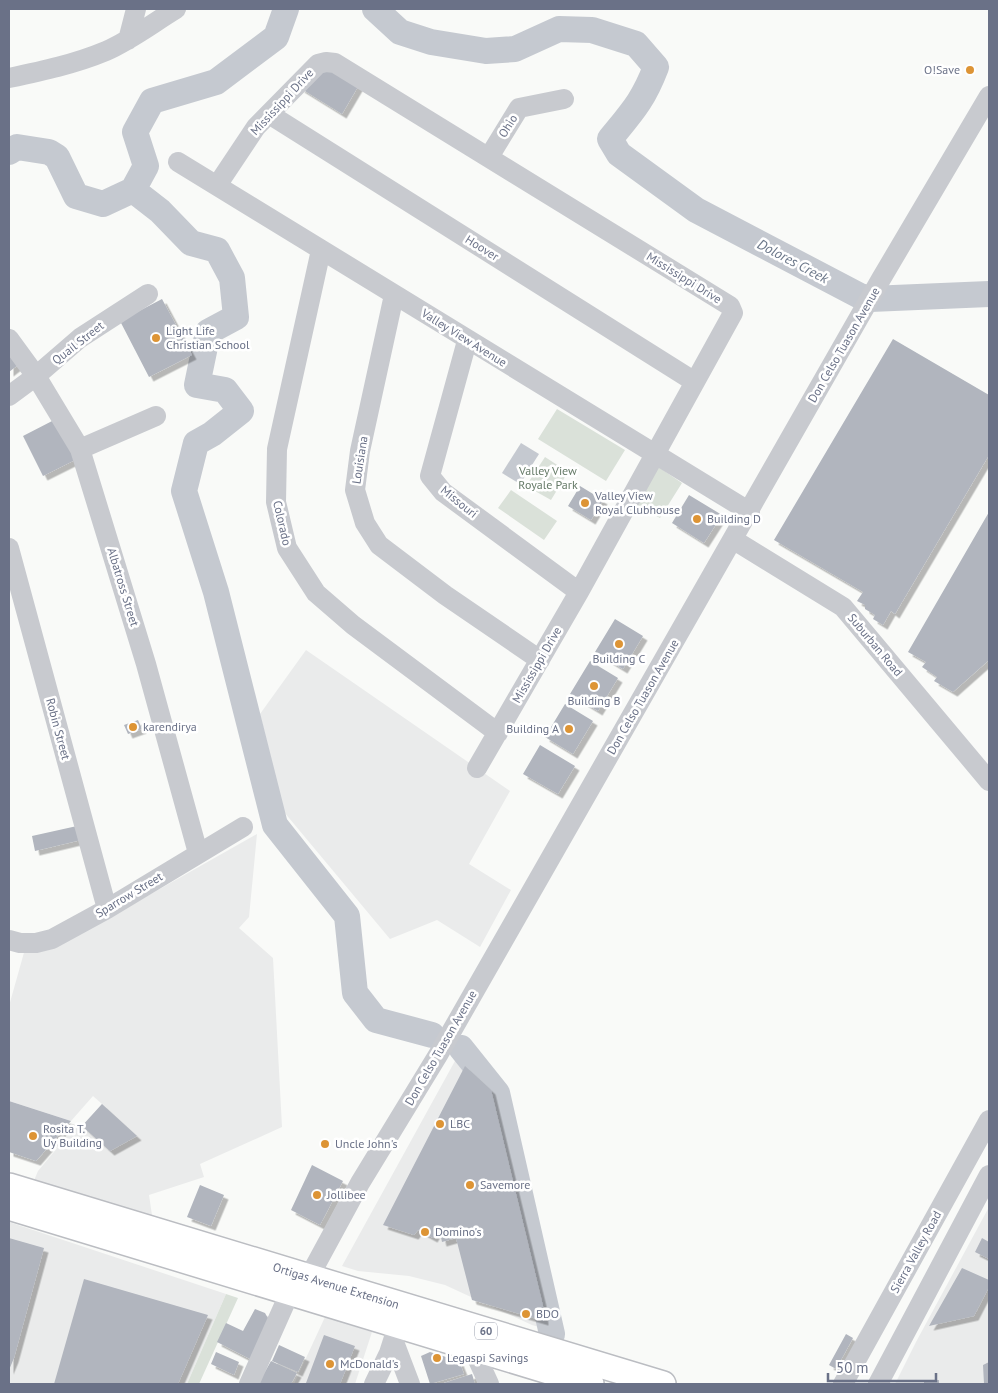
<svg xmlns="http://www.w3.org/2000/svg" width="998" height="1393" viewBox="0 0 998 1393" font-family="'PT Sans',sans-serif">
  <defs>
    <filter id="shadow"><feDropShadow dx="4.5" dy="4.5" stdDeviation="0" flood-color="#0004"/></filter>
  </defs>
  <rect width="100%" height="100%" fill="#f9faf8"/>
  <path fill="#eaebeb" d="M306,650L510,791L469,864L511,890L480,947L437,920L390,939L284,812L260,714Z
    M257,834L249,917L239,928L273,958L282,1127L200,1164L204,1177L149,1195L153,1222L33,1183L38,1171L74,1128L82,1126L102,1104L93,1096L71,1121L9,1101V1006L25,949L75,937Z
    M461,1050L502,1088L535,1225L556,1332L532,1325L445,1285L409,1276L358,1271L342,1266Z
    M989,1207V1384H895L916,1342Z
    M9,1222L226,1294L187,1384H9Z
    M325,1317L372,1332L355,1384H294Z"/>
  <path fill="#dae1d9" d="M557,409L625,450L606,481L538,439Z
    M545,457L568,472L551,500L526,486Z
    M657,466L682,483L660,518L636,505Z
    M511,490L557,521L544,540L498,508Z
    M226,1294L238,1298L199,1384H187Z"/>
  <path fill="#c5c9d0" d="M521,443L539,454L520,484L502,473Z"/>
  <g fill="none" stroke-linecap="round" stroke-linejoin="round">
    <path stroke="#c5c9d0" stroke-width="26" d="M375,9L400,32L431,42L486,51L515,49L559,29L592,30L636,44L656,67C643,101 632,112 610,139L619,154L696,210L860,296L870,299L989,294
      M9,152L17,147L49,152L57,157L76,196L103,204L133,190L146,166L135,132L152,101L216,82L276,37L286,9
      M133,190L160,211L191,243L217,250L232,278L236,317L208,332L197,385L225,390L241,411L212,434L196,443L184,491L216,592L275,825L347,916L355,993L376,1020L432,1035
      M461,1048L497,1093L552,1334"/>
  </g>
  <path fill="#b1b5be" filter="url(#shadow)" d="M324,68L359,85L342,114L300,88Z
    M162,299L192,355L149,377L120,321Z
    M893,339L989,395V455L895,614L891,611L883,625L873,619L875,615L865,609V605L857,601L863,592L774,540Z
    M9,353L18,365L9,372Z
    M56,419L77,459L43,476L23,436Z
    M580,486L603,500L591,520L568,506Z
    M689,495L722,515L704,543L672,523Z
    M989,512V660L953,692L934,681L937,677L922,667L926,662L908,652Z
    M615,619L643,636L623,669L595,652Z
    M590,661L618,678L598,711L570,694Z
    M565,704L593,721L573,754L545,737Z
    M138,720L142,729L128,734L124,725Z
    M540,745L575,766L558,794L523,774Z
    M77,826L81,840L35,851L32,836Z
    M465,1066L491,1090L543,1306L544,1321L472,1300L456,1238L442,1242L439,1228L433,1238L418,1230L414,1235L383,1225Z
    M9,1101L71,1121L36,1161L9,1152Z
    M102,1104L137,1136L110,1151L82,1126Z
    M312,1165L343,1181L320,1225L291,1210Z
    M200,1185L224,1195L211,1226L187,1217Z
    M9,1238L44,1248L14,1358L9,1370Z
    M982,1238L989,1242V1259L975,1252Z
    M962,1268L989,1280V1287L974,1316L929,1326Z
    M84,1279L208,1315L178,1384H54Z
    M255,1309L265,1313L270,1322L250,1359L217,1342L226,1323L243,1331Z
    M846,1334L853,1338L836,1369L829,1365Z
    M324,1335L355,1346L340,1384L306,1383Z
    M279,1345L305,1357L298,1372L272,1361Z
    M216,1352L239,1362L234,1375L211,1364Z
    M430,1352L459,1361L464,1374L430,1384L421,1356Z
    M271,1361L297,1373L291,1384H258Z
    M989,1362V1384H984L983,1365Z
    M472,1374L475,1384H441Z
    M924,1380H939V1384H924Z"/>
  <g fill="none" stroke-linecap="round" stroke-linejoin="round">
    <defs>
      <path id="major" d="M9,1186L663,1384
        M9,1207L591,1384"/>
    </defs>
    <use href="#major" stroke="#bbbdc2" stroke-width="28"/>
    <path stroke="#c8cacf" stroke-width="20" d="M128,40L136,9
      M9,78C42,71 75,64 106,51C131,40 153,23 176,9
      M269,114L695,382
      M489,157L519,108L564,99
      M178,162L750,512
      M218,184L256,127L318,64L326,62L335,63L730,306L733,313L579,592L477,768
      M321,250L277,449L276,502L287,548L316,593L353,625L498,733
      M394,295L360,451L355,490L365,523L379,545L445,595L540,660
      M9,339L36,376L80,449L146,664L198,853
      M467,341L430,476L443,492L579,592
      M9,396L36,376L80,338L148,294
      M80,449L156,416
      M734,540L843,607L989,781
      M9,548L107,909
      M9,940L20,943H36L52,939L107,909L243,827
      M394,1342L410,1384
      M473,1349L489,1384
      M249,1384L290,1292L309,1277L360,1183L438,1055L881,279L989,96
      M374,1384L389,1353L398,1325
      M843,1384L989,1120
      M878,1384L989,1175"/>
    <use href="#major" stroke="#fff" stroke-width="25"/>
  </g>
  <g fill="#dd9435" stroke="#fff" stroke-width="2">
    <circle cx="970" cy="70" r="5"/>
    <circle cx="156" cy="338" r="5"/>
    <circle cx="585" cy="503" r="5"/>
    <circle cx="697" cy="519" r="5"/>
    <circle cx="619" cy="644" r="5"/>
    <circle cx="594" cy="686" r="5"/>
    <circle cx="133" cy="727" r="5"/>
    <circle cx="569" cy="729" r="5"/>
    <circle cx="440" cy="1124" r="5"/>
    <circle cx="33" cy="1136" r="5"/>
    <circle cx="325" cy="1144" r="5"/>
    <circle cx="470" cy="1185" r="5"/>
    <circle cx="317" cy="1195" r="5"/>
    <circle cx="425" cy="1232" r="5"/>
    <circle cx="526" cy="1314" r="5"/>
    <circle cx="437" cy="1358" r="5"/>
    <circle cx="330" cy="1364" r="5"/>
  </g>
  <g text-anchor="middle" stroke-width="5" stroke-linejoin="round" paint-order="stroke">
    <rect fill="#fff" stroke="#979cab" stroke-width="1" x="475" y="1322.5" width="22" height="17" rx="4"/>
    <g font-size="11" font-weight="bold" fill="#6a7187">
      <text x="486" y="1335">60</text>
    </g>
    <g font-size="12" fill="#6a7187" stroke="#fff" text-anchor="start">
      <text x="960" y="74" text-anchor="end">O!Save</text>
      <text x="166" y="335">Light Life<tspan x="166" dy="14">Christian School</tspan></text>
      <text x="595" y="500">Valley View<tspan x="595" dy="14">Royal Clubhouse</tspan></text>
      <text x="707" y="523">Building D</text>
      <text x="619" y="663" text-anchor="middle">Building C</text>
      <text x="594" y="705" text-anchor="middle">Building B</text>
      <text x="143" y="731">karendirya</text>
      <text x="559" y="733" text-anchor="end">Building A</text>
      <text x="450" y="1128">LBC</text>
      <text x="43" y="1133">Rosita T.<tspan x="43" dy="14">Uy Building</tspan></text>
      <text x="335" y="1148">Uncle John's</text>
      <text x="480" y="1189">Savemore</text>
      <text x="327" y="1199">Jollibee</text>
      <text x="435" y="1236">Domino's</text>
      <text x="536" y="1318">BDO</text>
      <text x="447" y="1362">Legaspi Savings</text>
      <text x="340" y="1368">McDonald's</text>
    </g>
    <g font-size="12" fill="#6a7187" stroke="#fff">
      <text transform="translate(282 102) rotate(-47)" y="4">Mississippi Drive</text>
      <text transform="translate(508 126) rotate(-58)" y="4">Ohio</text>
      <text transform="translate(482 248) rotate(32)" y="4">Hoover</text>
      <text transform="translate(684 278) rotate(32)" y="4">Mississippi Drive</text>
      <text transform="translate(464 338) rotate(32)" y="4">Valley View Avenue</text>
      <text transform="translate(78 343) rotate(-38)" y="4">Quail Street</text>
      <text transform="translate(844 345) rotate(-60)" y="4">Don Celso Tuason Avenue</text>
      <text transform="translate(360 460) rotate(-81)" y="4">Louisiana</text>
      <text transform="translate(459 502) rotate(39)" y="4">Missouri</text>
      <text transform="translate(282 523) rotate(77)" y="4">Colorado</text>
      <text transform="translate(123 587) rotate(73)" y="4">Albatross Street</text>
      <text transform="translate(875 645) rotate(50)" y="4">Suburban Road</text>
      <text transform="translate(537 665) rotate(-60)" y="4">Mississippi Drive</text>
      <text transform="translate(643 697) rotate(-60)" y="4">Don Celso Tuason Avenue</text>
      <text transform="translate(58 729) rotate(75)" y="4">Robin Street</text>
      <text transform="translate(129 895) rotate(-31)" y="4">Sparrow Street</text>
      <text transform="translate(441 1048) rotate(-60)" y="4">Don Celso Tuason Avenue</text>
      <text transform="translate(916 1252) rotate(-61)" y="4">Sierra Valley Road</text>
      <text transform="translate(336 1286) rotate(17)" y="4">Ortigas Avenue Extension</text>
    </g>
    <g font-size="12" fill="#657a67" stroke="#fff">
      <text x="548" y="475">Valley View<tspan x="548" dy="14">Royale Park</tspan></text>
    </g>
    <g font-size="14" font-style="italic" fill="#6b7789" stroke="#fff">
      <text transform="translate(793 261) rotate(28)" y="5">Dolores Creek</text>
    </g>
  </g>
  <rect width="998" height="1393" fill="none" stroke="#6a7187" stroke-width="20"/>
  <path d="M828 1373v8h108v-8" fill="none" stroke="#6a7187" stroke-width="2.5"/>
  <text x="836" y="1373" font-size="15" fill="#6a7187" stroke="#ffffff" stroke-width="4" paint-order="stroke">50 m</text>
</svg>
